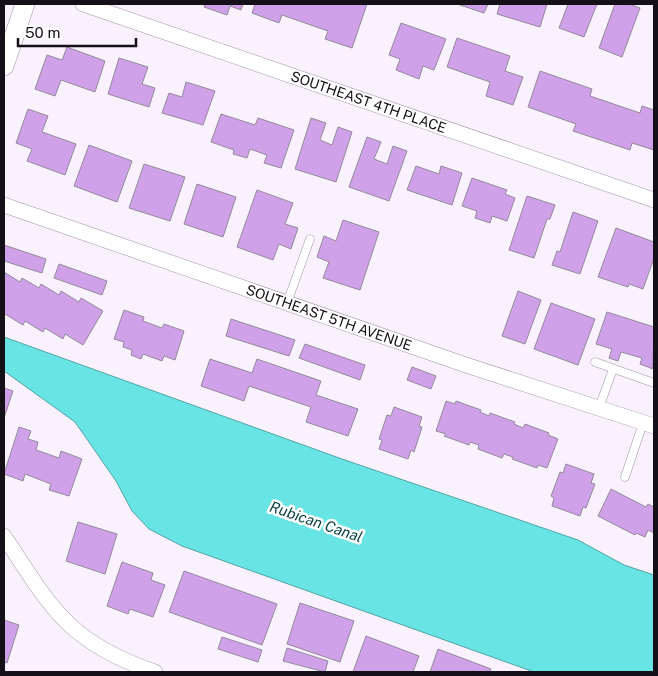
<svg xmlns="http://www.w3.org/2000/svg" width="658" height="676" viewBox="0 0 658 676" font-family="'Public Sans',sans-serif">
  <rect width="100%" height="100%" fill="#f9f1fd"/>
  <path fill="#69e4e4" stroke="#50a4a6" d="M4,337L342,459L578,540L624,565L654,575V672H534L182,546L149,529L132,511L116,481L75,422L4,371Z"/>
  <path fill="#cfa1e8" stroke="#95899c" d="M205,4H243L241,10L230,6L227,15L204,7Z
    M255,4H367L352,48L325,39L328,31L282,15L279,23L252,13Z
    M457,4H488L484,13Z
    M500,4H547L540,27L497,14Z
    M568,4H597L584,37L559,28Z
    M615,4H629L640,8L622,57L599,48Z
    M401,23L446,39L434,70L423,66L419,79L396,70L400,59L389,55Z
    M457,38L510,56L505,71L523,77L513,105L486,96L490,82L447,67Z
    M67,47L105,61L95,92L61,80L55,96L35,89L47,55L62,60Z
    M119,58L148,67L142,84L155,88L149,107L108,94Z
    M540,71L592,89L590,96L640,113L642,106L654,110V150L632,143L630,150L573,131L576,124L528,107Z
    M186,82L215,91L203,125L162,113L169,93L182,97Z
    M28,109L48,116L42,132L76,144L65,175L27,161L32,149L16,143Z
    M221,114L255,125L258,118L294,130L281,168L264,163L267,155L250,149L247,158L233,154L234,150L211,142Z
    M311,118L326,123L320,140L332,145L338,127L352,132L336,182L295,169Z
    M367,137L381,142L374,159L387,164L393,146L407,151L389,201L349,187Z
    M89,145L132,161L117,202L74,186Z
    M144,164L185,177L170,221L129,208Z
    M416,166L439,174L441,166L462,173L452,205L407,190Z
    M472,178L507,190L505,194L515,198L507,221L492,216L490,223L475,218L477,211L462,206Z
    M197,184L236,197L223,237L184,224Z
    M257,190L293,203L285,224L298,228L291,249L279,244L273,260L237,247Z
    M527,196L555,205L550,219H547L534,258L509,250Z
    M573,212L598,221L580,274L552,265L557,251L560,252Z
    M343,220L379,232L360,290L323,278L329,262L317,257L324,236L336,241Z
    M616,228L654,242V258L643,289L629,284L628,287L598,277Z
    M4,245L46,259L42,273L4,261Z
    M59,264L107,281L102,295L54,278Z
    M4,272L20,282L22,278L39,288L41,284L59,295L61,291L79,302L81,298L103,311L83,345L65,334L63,339L45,328L43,332L25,321L23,325L5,314L4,315Z
    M518,291L541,300L525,344L502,336Z
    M551,303L595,319L578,365L534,349Z
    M124,310L144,317L143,321L162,328L164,324L184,331L175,360L164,356L162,361L143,354L141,359L131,355L132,350L123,347L124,342L114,339Z
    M607,312L654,327L653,369L640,364L642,358L621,352L618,361L609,358L612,349L596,344Z
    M231,319L295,340L289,356L226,336Z
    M305,344L365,365L360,380L299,358Z
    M210,359L252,373L257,359L321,381L316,395L358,409L348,436L306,422L311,407L249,386L244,401L201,386Z
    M412,367L436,376L431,389L407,380Z
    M4,388L13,391L4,418Z
    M446,401L455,404L456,401L481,410L480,412L489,416L490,413L515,422L514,424L523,428L525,424L549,433L548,435L558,439L547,468L538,465L537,468L512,459L513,457L504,454L502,458L478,449L479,445L470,442L469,445L444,436L446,434L436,431Z
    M394,407L422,417L419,426L422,427L414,452L411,450L408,459L379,449L382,440L379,439L387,415L391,416Z
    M19,427L31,431L28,439L38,442L36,450L59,458L61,451L82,459L69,496L49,490L51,484L25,474L23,481L4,474Z
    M566,464L594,474L591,483L595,484L586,508L583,507L580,516L552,506L554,498L551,496L560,472L563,473Z
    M611,489L646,507L648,504L654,507V533L648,530L645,537L636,533L635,535L598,516Z
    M78,522L117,534L105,574L66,561Z
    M122,562L153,573L151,580L165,585L153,617L130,609L128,614L107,606Z
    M184,571L277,604L262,645L169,612Z
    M300,603L354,621L340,662L287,644Z
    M4,620L19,625L7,663L4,662Z
    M366,636L419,656L413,672H353Z
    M222,637L262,650L258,662L218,649Z
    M287,648L328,661L325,672L283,661Z
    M438,649L491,669L490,672H430Z"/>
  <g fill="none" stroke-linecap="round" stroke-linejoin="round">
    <defs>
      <path id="service" d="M287,303L310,239
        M595,362L654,383
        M599,408L613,369
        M625,477L643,423"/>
      <g id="minor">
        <path id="s1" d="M83,4L654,200"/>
        <path id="s2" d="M4,205L466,365L654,426"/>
        <path d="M4,536C51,608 69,643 155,672"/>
      </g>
      <path id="tertiary" d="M4,66L25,4"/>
    </defs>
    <use href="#service" stroke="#a195a8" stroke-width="9"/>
    <use href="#minor" stroke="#a195a8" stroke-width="16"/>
    <use href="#tertiary" stroke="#a195a8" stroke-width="20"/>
    <use href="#service" stroke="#fff" stroke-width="8"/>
    <use href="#minor" stroke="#fff" stroke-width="15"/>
    <use href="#tertiary" stroke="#fff" stroke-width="19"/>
  </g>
  <g text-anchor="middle" stroke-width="5" stroke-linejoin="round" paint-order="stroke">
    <g font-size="14" fill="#151017" stroke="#fff">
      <text dy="5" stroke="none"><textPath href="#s1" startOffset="302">SOUTHEAST 4TH PLACE</textPath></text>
      <text dy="5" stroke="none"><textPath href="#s2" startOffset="344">SOUTHEAST 5TH AVENUE</textPath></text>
    </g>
    <g font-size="15" font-style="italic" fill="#0a4445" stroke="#fff">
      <text transform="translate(316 522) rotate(19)" y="5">Rubican Canal</text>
    </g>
  </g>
  <rect width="658" height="676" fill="none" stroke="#151017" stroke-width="10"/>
  <path d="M18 38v8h118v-8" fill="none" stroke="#151017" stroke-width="2.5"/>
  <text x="25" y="38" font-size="15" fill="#151017" stroke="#ffffff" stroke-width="4" paint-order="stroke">50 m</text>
</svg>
